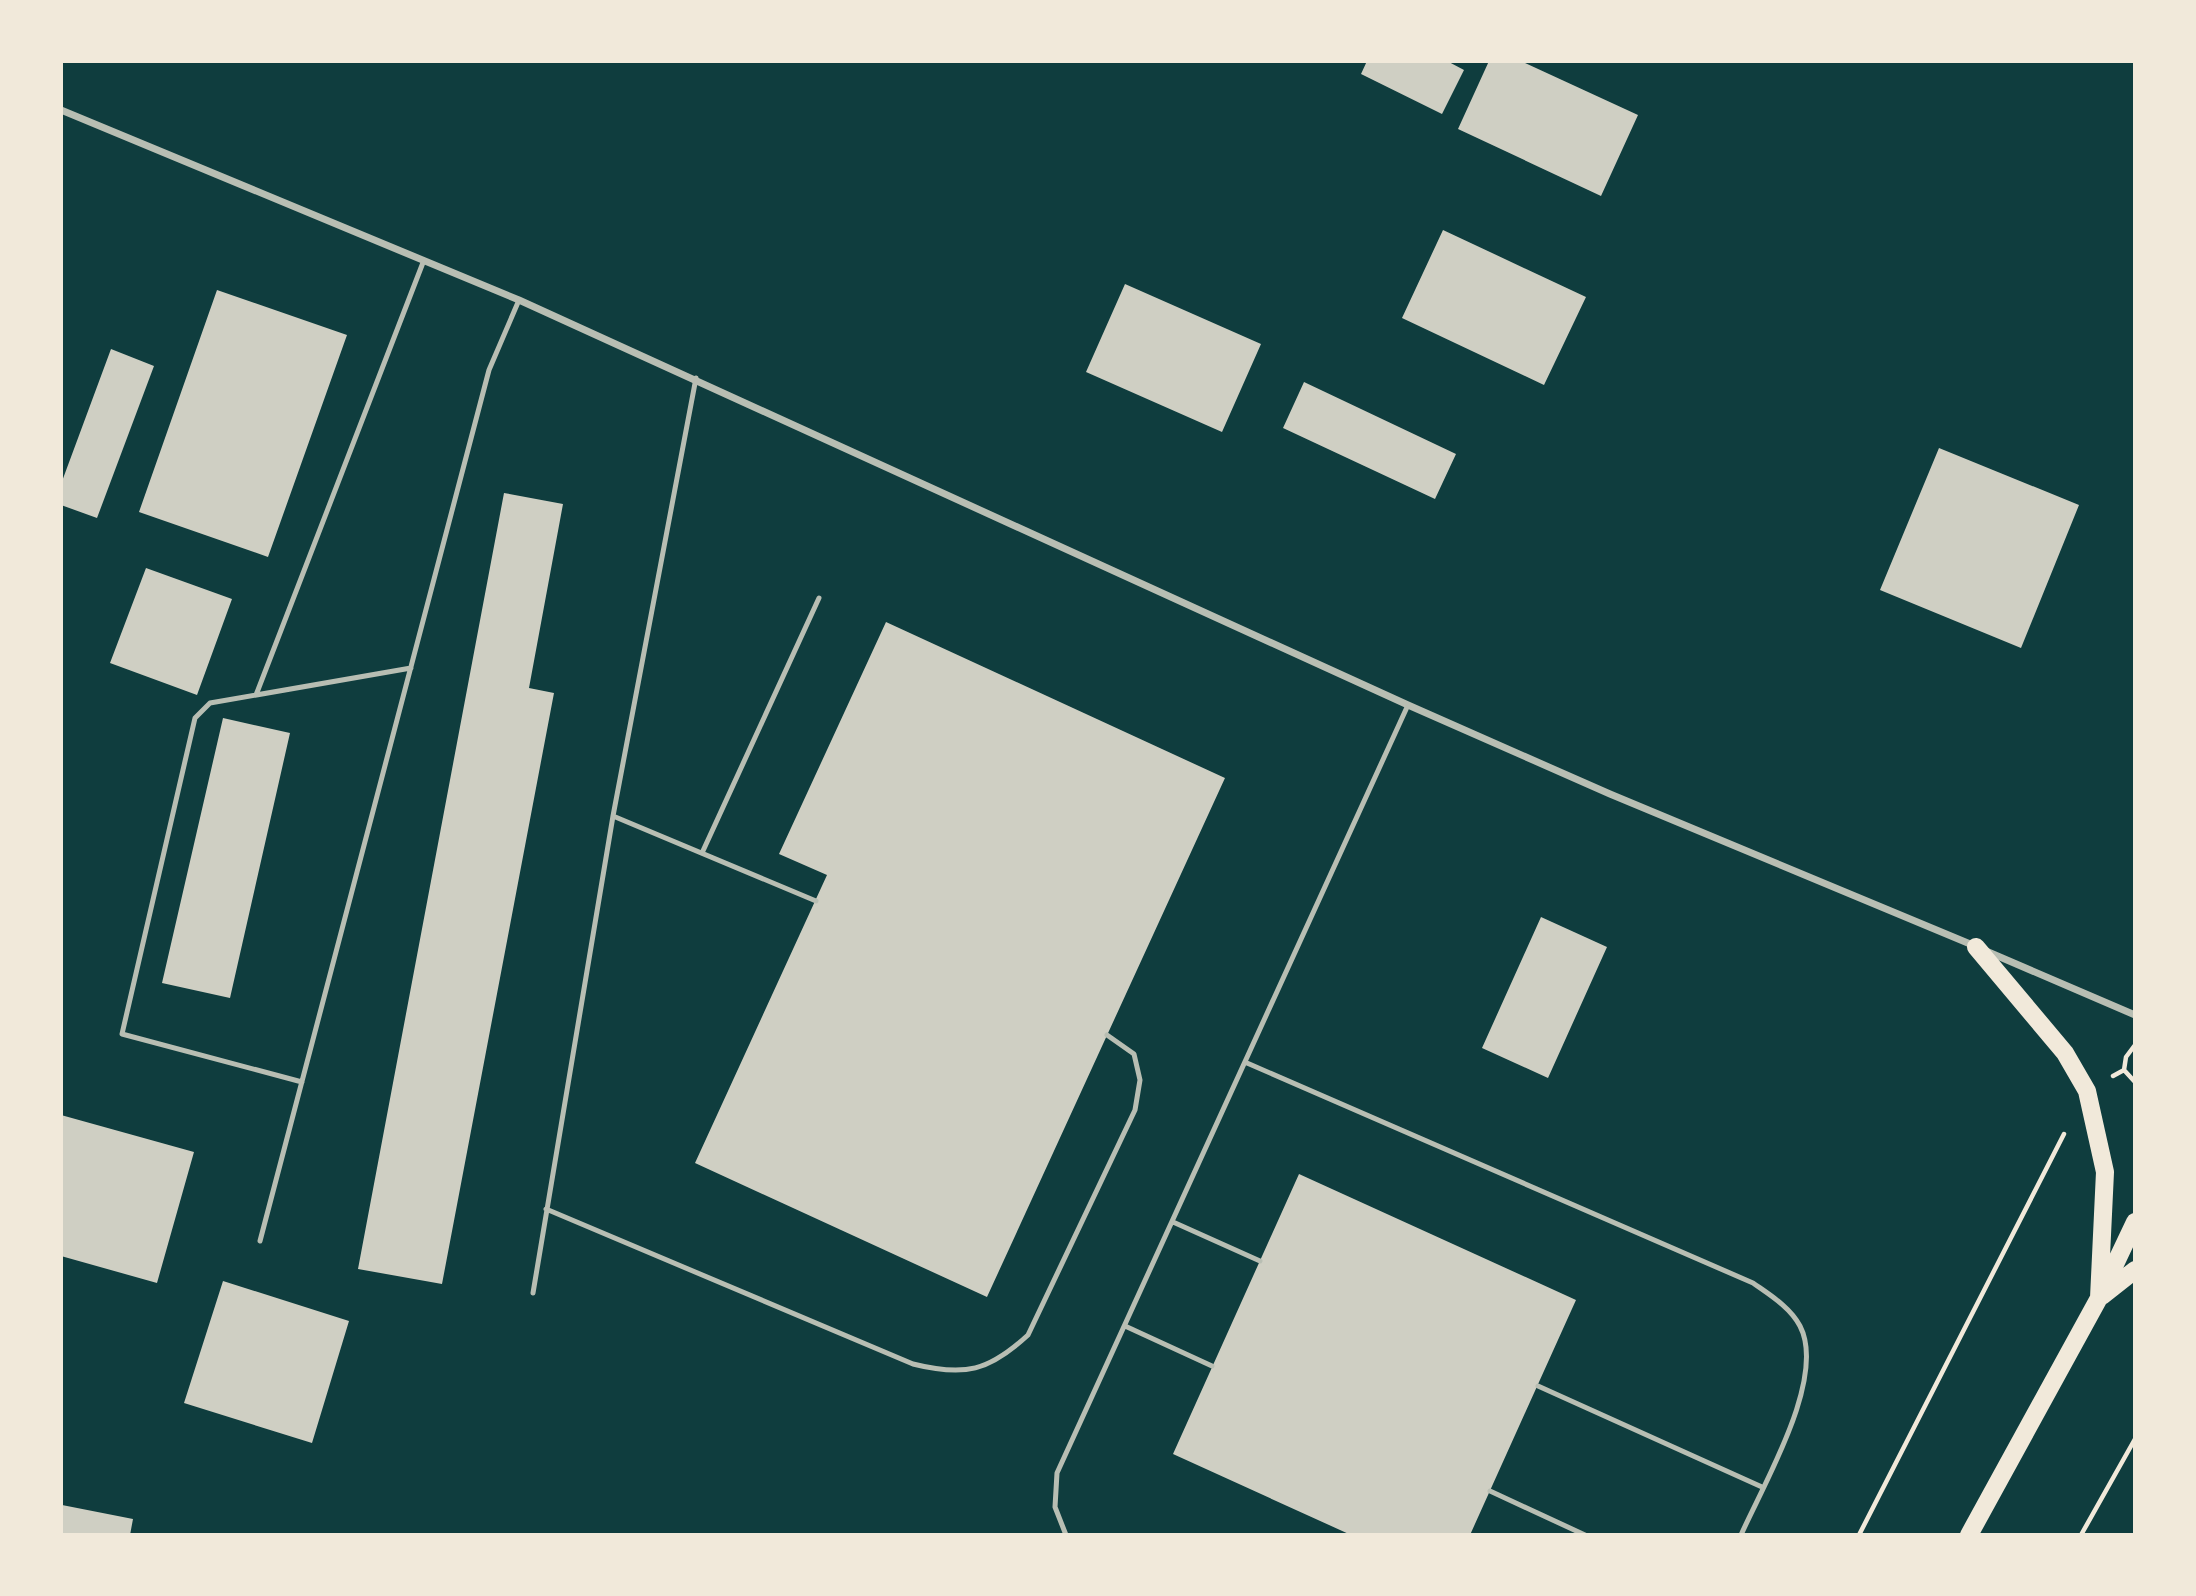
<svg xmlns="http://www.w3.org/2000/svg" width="2196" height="1596" viewBox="0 0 2196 1596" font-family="'Work Sans',sans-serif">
  <rect width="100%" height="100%" fill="#0f3d3e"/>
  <path fill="#cfcfc3" d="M1367,61H1447L1464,70L1442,114L1361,74Z
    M1489,61H1521L1638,115L1601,196L1458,129Z
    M1443,230L1586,297L1544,385L1402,318Z
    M1125,284L1261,344L1222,432L1086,372Z
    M217,290L347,335L268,557L139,512Z
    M111,349L154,366L97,518L61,505V484Z
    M1304,382L1456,454L1435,499L1283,428Z
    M1939,448L2079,505L2021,648L1880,590Z
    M504,493L563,504L529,688L554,693L442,1284L358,1269Z
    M146,568L232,599L197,695L110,663Z
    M886,622L1225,778L987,1297L695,1163L827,875L779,854Z
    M223,718L290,733L230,998L162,983Z
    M1541,917L1607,947L1548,1078L1482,1048Z
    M61,1115L194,1152L157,1283L61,1256Z
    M1299,1174L1576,1300L1470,1535H1351L1173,1454Z
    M223,1281L349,1321L312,1443L184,1403Z
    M62,1505L133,1519L130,1535H61Z"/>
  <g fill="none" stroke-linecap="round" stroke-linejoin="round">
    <path stroke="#f1e9da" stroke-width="4.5" d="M2124,1070L2135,1082
      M2113,1076L2124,1070L2126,1057L2135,1045
      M1859,1535L2064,1134
      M2081,1535L2135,1439"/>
    <path stroke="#b8beb3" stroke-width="5" d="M256,695L424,260
      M613,816L816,901
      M702,853L819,598
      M1247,1063L1753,1283C1770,1295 1790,1307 1800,1326C1827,1378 1763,1485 1741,1535
      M302,1082L122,1034L195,718L210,703L411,668
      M546,1209L913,1364C965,1377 989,1371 1028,1335L1135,1110L1140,1080L1134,1054L1107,1035
      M1173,1222L1260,1261
      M260,1241L489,370L519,300
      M533,1293L613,816L696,378
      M1125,1326L1212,1366
      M1538,1386L1762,1487
      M1490,1491L1585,1535
      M1066,1535L1055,1507L1057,1473L1408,705"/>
    <path stroke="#b8beb3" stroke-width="7" d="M61,110L519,300L1408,705L1610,794L1975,946
      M1986,951L2135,1015"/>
    <path stroke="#f1e9da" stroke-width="18" d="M1976,947L2065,1053L2087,1091L2105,1172L2099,1298
      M2102,1296L2135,1270
      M1969,1535L2099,1298L2135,1222"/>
  </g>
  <rect width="2196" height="1596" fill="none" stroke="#f1e9da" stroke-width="126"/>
</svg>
